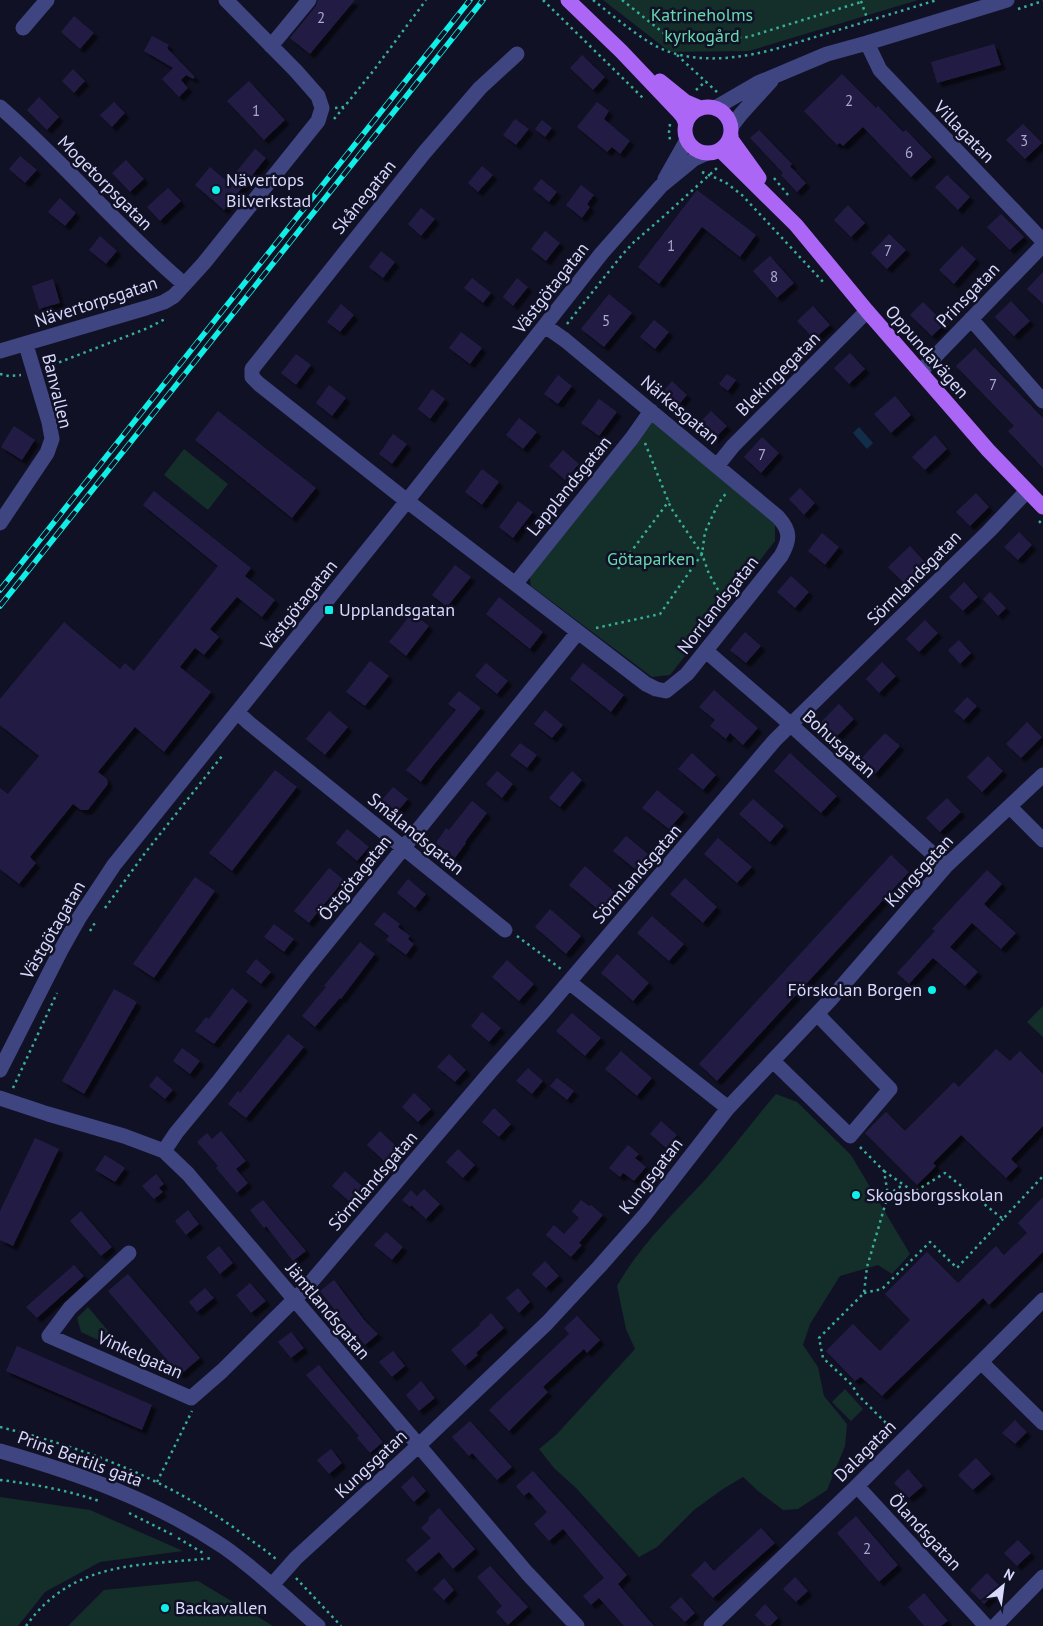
<svg xmlns="http://www.w3.org/2000/svg" width="1043" height="1626" viewBox="0 0 1043 1626" font-family="'PT Sans',sans-serif">
  <defs>
    <filter id="shadow"><feDropShadow dx="4.5" dy="4.5" stdDeviation="1" flood-color="#0009"/></filter>
  </defs>
  <rect width="100%" height="100%" fill="#111125"/>
  <path fill="#142e2a" d="M603,0H918L749,51L670,52Z
    M652,418L775,523V541L670,675L652,677L531,586L529,573Z
    M184,449L228,484L208,510L164,475Z
    M1043,1006V1037L1027,1022Z
    M776,1094L797,1102L851,1155L910,1254L892,1274L878,1265L840,1276L810,1324L803,1345L818,1367L824,1396L847,1424L845,1446L827,1490L798,1509L783,1510L758,1491L743,1477L723,1489L694,1510L657,1547L639,1557L576,1488L554,1468L539,1449L557,1434L635,1349L626,1329L617,1286C640,1245 673,1214 705,1180C730,1152 752,1122 776,1094Z
    M88,1307L114,1338L109,1345L81,1332L77,1318Z
    M845,1389L863,1409L851,1421L832,1402Z
    M0,1497L90,1510L183,1551L100,1562L45,1592L18,1626H0Z
    M198,1581L273,1626H68L104,1590Z"/>
  <path fill="#122d48" d="M859,427L873,443L867,449L853,433Z"/>
  <path fill="#201e44" filter="url(#shadow)" d="M318,0H355L310,54L290,38L316,6Z
    M74,16L94,33L80,49L61,32Z
    M152,36L169,45L167,48L195,77L193,79L186,75L181,80L188,88L179,97L162,79L173,68L144,51Z
    M994,44L1001,65L937,83L931,62Z
    M582,55L605,77L593,90L570,68Z
    M73,69L85,81L74,93L62,81Z
    M842,74L876,108L878,106L903,132L906,130L932,157L911,177L863,127L843,146L840,143L837,145L804,111Z
    M249,81L285,120L264,140L227,101Z
    M39,97L59,117L47,130L27,110Z
    M114,102L125,113L112,127L100,115Z
    M597,102L609,111L604,119L630,141L620,154L612,147L607,152L577,127Z
    M515,119L529,129L516,145L503,135Z
    M542,120L552,128L545,137L535,129Z
    M1023,124L1042,143L1025,159L1006,140Z
    M759,130L792,164L783,173L750,138Z
    M255,149L266,158L224,210L195,185L210,167L228,182Z
    M20,156L37,170L25,183L9,169Z
    M126,160L144,179L130,192L112,173Z
    M482,166L493,175L478,192L468,183Z
    M790,166L806,183L797,192L781,175Z
    M947,175L970,197L958,210L935,187Z
    M541,179L557,192L549,202L533,189Z
    M581,185L594,195L587,204L590,207L582,218L566,205Z
    M168,188L181,201L160,221L147,207Z
    M697,190L756,235L740,257L702,227L659,284L638,267Z
    M60,198L76,213L65,226L48,212Z
    M848,205L865,223L851,237L834,220Z
    M421,208L435,219L421,236L408,224Z
    M1001,214L1024,237L1010,250L987,227Z
    M545,231L560,243L546,261L531,249Z
    M889,234L906,250L887,269L871,253Z
    M100,236L117,251L106,264L89,250Z
    M962,246L976,259L954,284L939,270Z
    M381,251L395,262L383,278L369,267Z
    M770,256L794,283L777,298L753,271Z
    M1043,272V304L1027,289Z
    M472,278L491,293L483,303L464,288Z
    M517,278L528,287L513,306L503,297Z
    M53,279L60,303L39,309L32,286Z
    M609,294L632,313L604,347L581,329Z
    M1011,301L1030,321L1014,336L995,317Z
    M923,302L945,324L932,336L910,315Z
    M341,304L354,315L340,332L327,322Z
    M813,306L830,325L814,339L797,321Z
    M654,320L669,332L655,349L640,337Z
    M461,332L482,348L470,364L449,348Z
    M975,348L1043,418V468L1008,431L1014,426L956,366Z
    M850,353L865,369L849,384L834,368Z
    M296,354L311,365L296,385L281,373Z
    M727,374L736,380L728,391L719,384Z
    M558,375L572,386L558,404L544,394Z
    M672,381L687,395L677,407L661,394Z
    M329,385L346,398L332,416L316,403Z
    M432,389L445,399L430,419L418,409Z
    M895,396L911,415L891,433L874,414Z
    M599,399L617,412L599,436L581,423Z
    M218,411L316,488L292,518L195,440Z
    M711,411L727,426L714,439L698,424Z
    M519,418L537,432L523,449L506,435Z
    M14,426L35,440L22,460L1,447Z
    M393,434L407,444L392,464L379,454Z
    M935,435L947,449L925,470L912,457Z
    M762,437L779,453L761,473L744,457Z
    M563,450L579,464L565,480L549,466Z
    M482,469L499,482L482,505L465,492Z
    M800,488L815,503L804,515L789,499Z
    M154,491L251,568L245,576L275,600L262,617L237,597L210,629L219,637L204,655L195,648L180,667L211,692L164,752L135,727L98,772L107,779L108,784L88,810H81L73,804L30,857L36,863L19,884L0,869V788L8,794L39,756L0,725V699L64,622L120,669L125,663L134,671L218,566L143,505Z
    M976,493L989,507L970,526L956,512Z
    M518,501L533,512L513,538L499,527Z
    M1019,532L1032,545L1018,560L1004,547Z
    M822,533L839,547L825,565L808,551Z
    M910,546L926,563L904,583L888,567Z
    M455,565L471,577L447,607L432,595Z
    M791,576L809,592L795,608L777,592Z
    M964,582L978,597L963,611L949,597Z
    M990,592L1006,608L998,616L983,599Z
    M499,597L543,632L530,649L486,614Z
    M412,613L429,626L406,656L389,642Z
    M925,620L938,633L919,652L906,639Z
    M745,632L761,646L746,663L730,650Z
    M959,640L971,653L960,664L948,650Z
    M370,661L389,676L365,706L346,692Z
    M882,662L896,676L879,693L866,679Z
    M486,663L508,681L497,694L475,676Z
    M583,663L624,695L611,712L570,679Z
    M714,690L758,728L743,745L730,733L726,739L710,726L715,720L699,707Z
    M459,691L481,708L432,767L421,782L406,770L456,710L448,704Z
    M967,697L977,706L964,720L954,711Z
    M839,704L854,719L830,743L815,728Z
    M545,710L563,725L552,738L534,724Z
    M329,711L348,727L325,755L306,739Z
    M1027,722L1042,737L1021,758L1006,744Z
    M885,733L900,746L875,774L860,760Z
    M520,743L537,755L527,768L510,755Z
    M692,753L716,775L703,790L678,769Z
    M790,753L837,796L821,813L774,771Z
    M988,756L1003,771L982,792L967,777Z
    M275,770L297,787L232,871L209,853Z
    M497,771L513,784L502,798L486,784Z
    M572,771L582,780L560,807L549,798Z
    M393,787L408,799L397,812L382,800Z
    M657,790L684,812L669,829L642,808Z
    M947,798L961,812L940,832L926,818Z
    M753,799L784,826L770,842L739,814Z
    M472,801L487,813L465,842L466,843L455,858L436,843L446,828L449,830Z
    M347,829L369,847L357,861L336,843Z
    M626,836L648,854L635,869L613,851Z
    M718,838L752,867L737,883L704,854Z
    M891,855L909,872L717,1081L699,1064Z
    M585,866L617,894L601,912L569,885Z
    M329,868L344,880L309,923L294,911Z
    M987,870L1002,884L984,904L1016,933L1001,949L972,923L950,947L978,972L965,986L933,958L909,984L897,973L935,931L932,929Z
    M195,877L215,891L154,978L133,964Z
    M685,878L717,907L703,923L670,894Z
    M408,879L426,894L415,908L397,893Z
    M550,909L581,936L566,954L535,927Z
    M384,912L400,924L398,927L410,936L408,939L414,944L406,955L386,940L389,936L374,924Z
    M652,916L684,944L669,961L637,933Z
    M274,924L294,939L284,952L264,937Z
    M360,942L375,954L341,999L340,998L315,1027L302,1016L326,987L324,986Z
    M617,954L649,983L633,1001L601,973Z
    M256,959L271,972L261,984L246,972Z
    M507,960L534,984L519,1001L492,977Z
    M232,988L248,1001L214,1044L195,1031L206,1017L209,1019Z
    M114,989L137,1002L84,1094L62,1081Z
    M482,1012L501,1028L489,1042L471,1026Z
    M572,1013L601,1038L585,1056L556,1031Z
    M288,1034L304,1047L246,1118L228,1104L238,1091L240,1093Z
    M182,1048L200,1061L190,1074L173,1061Z
    M996,1049L1010,1061L1020,1051L1043,1074V1126L1011,1159L1018,1166L1006,1178L961,1135L933,1163L936,1166L917,1185L865,1133L886,1112L905,1131L954,1082L959,1087Z
    M621,1051L652,1078L637,1096L605,1069Z
    M449,1054L466,1070L455,1082L437,1067Z
    M528,1068L543,1081L532,1094L516,1081Z
    M157,1076L173,1090L165,1099L149,1086Z
    M557,1078L574,1091L567,1100L550,1086Z
    M414,1093L431,1109L418,1122L402,1107Z
    M494,1108L511,1124L499,1137L482,1122Z
    M661,1121L677,1135L666,1148L650,1134Z
    M221,1131L246,1161L236,1169L248,1183L237,1193L216,1168L218,1166L197,1142L207,1133L212,1139Z
    M380,1131L397,1147L384,1161L367,1145Z
    M35,1138L59,1149L13,1246L0,1240V1211Z
    M628,1145L639,1154L635,1158L646,1167L634,1181L623,1173L620,1177L609,1168Z
    M458,1149L475,1165L463,1178L446,1162Z
    M105,1155L125,1168L115,1182L95,1170Z
    M345,1171L363,1187L350,1202L332,1186Z
    M156,1174L164,1184L159,1188L163,1192L154,1199L142,1186Z
    M424,1189L440,1204L426,1219L411,1205L410,1207L402,1200L411,1190L417,1196Z
    M1043,1197V1252L989,1305L983,1298L882,1396L861,1377L855,1381L826,1351L853,1324L880,1351L910,1320L885,1294L927,1252L958,1283L996,1246L1004,1255L1027,1233L1018,1223Z
    M263,1200L306,1251L293,1261L266,1226L264,1228L250,1210Z
    M581,1200L589,1206L591,1205L603,1215L579,1243L582,1245L571,1257L546,1235L554,1225L564,1234L579,1218L572,1211Z
    M188,1210L199,1224L186,1235L175,1221Z
    M81,1211L112,1247L101,1256L70,1221Z
    M386,1232L403,1247L392,1260L374,1245Z
    M219,1246L233,1263L220,1274L206,1257Z
    M545,1261L559,1276L546,1288L532,1274Z
    M74,1265L84,1276L37,1318L26,1307Z
    M128,1274L200,1358L180,1375L108,1291Z
    M334,1280L365,1321L378,1334L365,1345L339,1315L320,1291Z
    M250,1283L266,1301L251,1313L236,1295Z
    M205,1288L214,1298L197,1312L189,1302Z
    M518,1288L530,1302L519,1313L506,1298Z
    M491,1313L504,1328L476,1353L478,1355L465,1366L451,1350L480,1325L479,1324Z
    M577,1316L600,1340L587,1353L584,1349L543,1387L548,1392L509,1431L489,1410L569,1334L564,1328Z
    M291,1332L304,1348L291,1358L278,1342Z
    M17,1346L152,1405L142,1430L6,1371Z
    M393,1351L405,1366L392,1377L379,1362Z
    M319,1365L383,1442L370,1453L357,1438L359,1436L306,1375Z
    M421,1381L435,1398L419,1411L406,1395Z
    M1015,1420L1027,1432L1015,1444L1002,1433Z
    M470,1421L512,1467L497,1480L472,1453L469,1456L452,1437Z
    M331,1449L342,1463L329,1474L317,1460Z
    M976,1458L991,1474L973,1490L958,1475Z
    M908,1469L923,1486L909,1498L894,1483Z
    M533,1471L627,1575L618,1584L654,1626H624L599,1598L591,1605L583,1596L604,1578L563,1529L549,1541L534,1524L547,1512L529,1492L524,1496L516,1486Z
    M413,1476L426,1491L414,1502L401,1487Z
    M439,1508L475,1549L453,1569L439,1552L416,1572L406,1560L431,1538L421,1528L429,1520L428,1518Z
    M856,1516L898,1565L879,1582L837,1533Z
    M761,1528L775,1543L713,1598L691,1575L705,1561L714,1571Z
    M1018,1540L1031,1553L1017,1566L1004,1553Z
    M490,1566L528,1607L508,1625L496,1612L502,1606L477,1577Z
    M987,1573L1001,1587L984,1604L970,1590Z
    M795,1577L808,1591L796,1602L783,1589Z
    M444,1578L454,1590L444,1600L433,1589Z
    M924,1593L948,1621L941,1626H924L908,1607Z
    M681,1597L695,1613L685,1622L670,1607Z
    M765,1604L778,1618L770,1626H766L755,1615Z"/>
  <g fill="none" stroke-linecap="round" stroke-linejoin="round">
    <path stroke="#38b098" stroke-width="2.5" stroke-dasharray="2.5 4" stroke-linecap="butt" d="M543,0L643,98
      M593,0C612,15 631,31 652,44C690,66 739,59 779,48L937,0
      M622,0L670,38L717,39L748,37L861,2
      M861,1L868,21
      M1018,9L1043,1
      M677,55L717,92
      M696,90L706,81
      M335,108L344,107L374,70L426,0
      M334,119L344,107
      M670,124L669,132L670,140
      M702,172L725,182L742,195L824,283
      M774,178L788,195
      M567,324L622,255L634,242L664,216L717,168
      M47,367L148,328L167,318
      M0,374L9,376L21,375
      M645,443L671,508L702,554L709,574L721,595L727,602
      M1039,521L1043,525
      M618,569L669,501
      M596,628L660,614L702,554L705,532L718,504L727,492
      M105,908L145,853L222,756
      M90,931L96,921
      M517,936L561,969
      M13,1088L57,993
      M860,1147L884,1171L888,1195L867,1267L864,1293L819,1338L823,1358L852,1385L858,1395L893,1430
      M884,1171L914,1192L945,1173L1003,1219L1043,1176
      M888,1195L904,1184
      M864,1293L882,1289L930,1242L957,1268L1003,1219
      M0,1427C85,1448 161,1477 233,1527C247,1538 262,1547 276,1559
      M0,1480C34,1484 66,1490 99,1501
      M157,1482L192,1411
      M129,1513L173,1535
      M178,1538L203,1553
      M296,1578L341,1626
      M26,1626C73,1560 139,1566 212,1558"/>
    <path stroke="#3f4580" stroke-width="15" d="M23,28L47,0
      M867,43L880,70L1043,241
      M271,46L309,0
      M517,54L480,88L424,153L252,369V377L259,384L407,501L646,684L656,689L666,691L687,674L781,556C790,540 791,531 778,517L565,340L545,326
      M0,107C65,163 119,229 184,284
      M715,108L758,83L827,54L867,43L1007,0
      M731,127L741,114L771,81
      M665,179L687,140
      M971,319L1043,401
      M0,351L146,308L164,302L174,296L204,263L318,121L322,108L318,96L296,71L226,0
      M920,372L1043,245
      M717,466L733,446L867,311
      M0,523L47,453L52,439L49,422L26,345
      M516,583L632,438L651,411
      M706,651L780,715L946,866
      M237,712L249,723L505,930
      M1010,807L1043,840
      M569,982L728,1108
      M773,1061L850,1136L890,1089L817,1014
      M0,1070L61,950L79,918L114,865L407,501L601,254L661,186L694,159L707,153
      M0,1098L48,1114L124,1136L164,1151L188,1174L527,1573L577,1626
      M164,1151L176,1133L218,1082L304,971L578,632
      M129,1253L70,1308L49,1336L191,1398L222,1371L306,1288L491,1071L545,1010L775,740L989,531L1027,491
      M981,1362L1043,1423
      M0,1451C80,1474 154,1500 224,1547C257,1570 287,1599 318,1626
      M857,1486L986,1626
      M272,1585L296,1558L418,1446L547,1323L599,1267L644,1216L728,1108L830,1000L946,866L1043,775
      M711,1626L857,1486L1043,1300
      M995,1626L1043,1577"/>
    <path stroke="#ac66f5" stroke-width="15" d="M568,0L621,51L678,111L683,117L686,124
      M660,81L686,102L700,108
      M685 130a23 23 0 1 1 46 0a23 23 0 1 1-46 0Z
      M731,135V139L759,178
      M720,150L796,225L867,311L988,450L1043,507"/>
    <defs>
      <path id="rail" d="M0,590L470,0
        M0,606L483,0"/>
    </defs>
    <use href="#rail" stroke="#10efe7" stroke-width="5.5"/>
    <use href="#rail" stroke="#111125" stroke-width="4" stroke-dasharray="11" stroke-linecap="butt"/>
  </g>
  <g fill="#10efe7" stroke="#111125" stroke-width="2">
    <circle cx="216" cy="190" r="5"/>
    <rect x="324" y="605" width="10" height="10" rx="2.5"/>
    <circle cx="932" cy="990" r="5"/>
    <circle cx="856" cy="1195" r="5"/>
    <circle cx="165" cy="1608" r="5"/>
  </g>
  <g text-anchor="middle" stroke-width="5" stroke-linejoin="round" paint-order="stroke">
    <g font-size="15" fill="#a9aace">
      <text x="321" y="23">2</text>
      <text x="849" y="106">2</text>
      <text x="256" y="116">1</text>
      <text x="1024" y="146">3</text>
      <text x="909" y="158">6</text>
      <text x="671" y="251">1</text>
      <text x="888" y="256">7</text>
      <text x="774" y="282">8</text>
      <text x="606" y="326">5</text>
      <text x="993" y="390">7</text>
      <text x="762" y="460">7</text>
      <text x="867" y="1554">2</text>
    </g>
    <g font-size="18" fill="#67d8ad" stroke="#111125">
      <text x="702" y="21">Katrineholms<tspan x="702" dy="21">kyrkogård</tspan></text>
      <text x="651" y="565">Götaparken</text>
    </g>
    <g font-size="18" fill="#d7d8fc" stroke="#111125">
      <text transform="translate(964 132) rotate(46)" y="6">Villagatan</text>
      <text transform="translate(105 183) rotate(45)" y="6">Mogetorpsgatan</text>
      <text transform="translate(364 197) rotate(-51)" y="6">Skånegatan</text>
      <text transform="translate(551 288) rotate(-52)" y="6">Västgötagatan</text>
      <text transform="translate(968 295) rotate(-46)" y="6">Prinsgatan</text>
      <text transform="translate(96 302) rotate(-18)" y="6">Nävertorpsgatan</text>
      <text transform="translate(927 352) rotate(49)" y="6">Oppundavägen</text>
      <text transform="translate(778 374) rotate(-45)" y="6">Blekingegatan</text>
      <text transform="translate(57 391) rotate(76)" y="6">Banvallen</text>
      <text transform="translate(680 410) rotate(40)" y="6">Närkesgatan</text>
      <text transform="translate(569 486) rotate(-51)" y="6">Lapplandsgatan</text>
      <text transform="translate(914 578) rotate(-45)" y="6">Sörmlandsgatan</text>
      <text transform="translate(299 605) rotate(-51)" y="6">Västgötagatan</text>
      <text transform="translate(718 605) rotate(-52)" y="6">Norrlandsgatan</text>
      <text transform="translate(839 744) rotate(42)" y="6">Bohusgatan</text>
      <text transform="translate(416 834) rotate(39)" y="6">Smålandsgatan</text>
      <text transform="translate(919 871) rotate(-47)" y="6">Kungsgatan</text>
      <text transform="translate(637 874) rotate(-49)" y="6">Sörmlandsgatan</text>
      <text transform="translate(355 878) rotate(-51)" y="6">Östgötagatan</text>
      <text transform="translate(53 930) rotate(-60)" y="6">Västgötagatan</text>
      <text transform="translate(651 1176) rotate(-52)" y="6">Kungsgatan</text>
      <text transform="translate(373 1181) rotate(-49)" y="6">Sörmlandsgatan</text>
      <text transform="translate(328 1311) rotate(50)" y="6">Jämtlandsgatan</text>
      <text transform="translate(140 1355) rotate(24)" y="6">Vinkelgatan</text>
      <text transform="translate(865 1451) rotate(-45)" y="6">Dalagatan</text>
      <text transform="translate(80 1459) rotate(20)" y="6">Prins Bertils gata</text>
      <text transform="translate(371 1464) rotate(-43)" y="6">Kungsgatan</text>
      <text transform="translate(925 1532) rotate(47)" y="6">Ölandsgatan</text>
    </g>
    <g font-size="18" fill="#d7d8fc" stroke="#111125" text-anchor="start">
      <text x="226" y="186">Nävertops<tspan x="226" dy="21">Bilverkstad</tspan></text>
      <text x="339" y="616">Upplandsgatan</text>
      <text x="922" y="996" text-anchor="end">Förskolan Borgen</text>
      <text x="866" y="1201">Skogsborgsskolan</text>
      <text x="175" y="1614">Backavallen</text>
    </g>
  </g>
  <g transform="translate(1003 1586) rotate(29)" stroke="#111125" stroke-width="4" paint-order="stroke">
  <path d="M0-4L9 19L0 12L-9 19Z" fill="#d7d8fc"/>
  <text y="-8" font-size="14" font-weight="bold" text-anchor="middle" fill="#d7d8fc">N</text>
  </g>
</svg>
